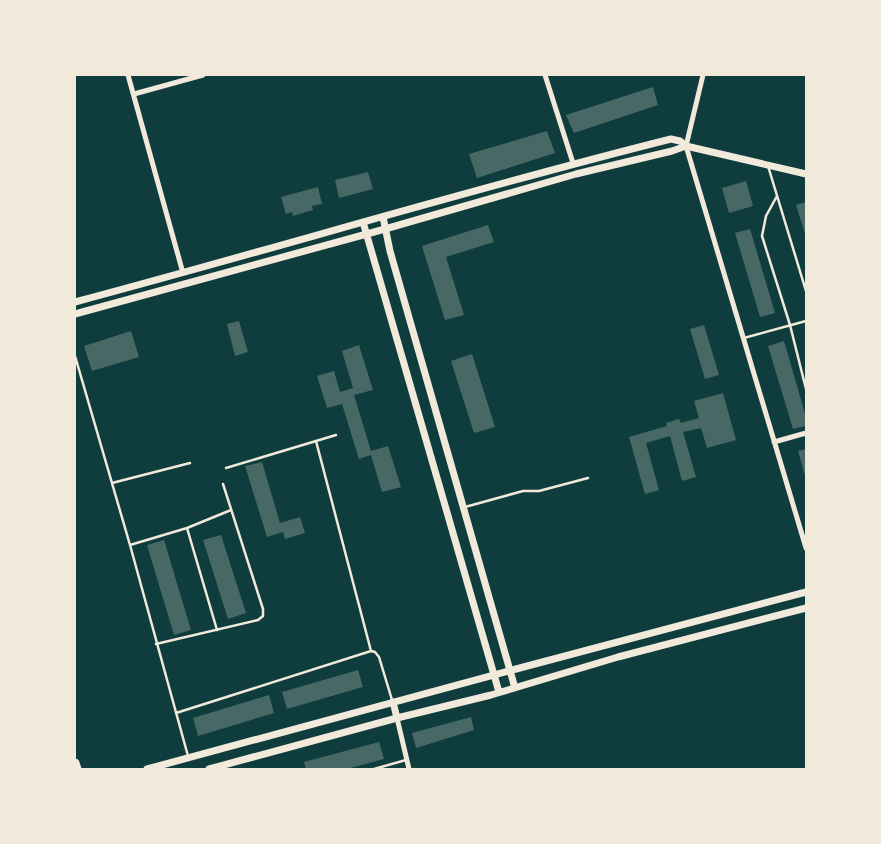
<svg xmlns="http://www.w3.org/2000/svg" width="881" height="844" viewBox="0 0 881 844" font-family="'Source Sans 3',sans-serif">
  <rect width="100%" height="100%" fill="#0f3d3e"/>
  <path fill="#486865" d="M653,87L658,105L574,133L566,115Z
    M547,131L555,153L477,178L469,154Z
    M368,172L373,189L339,198L335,180Z
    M746,181L753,206L729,213L722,188Z
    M318,187L322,204L312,206L313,210L293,216L292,212L286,214L281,197Z
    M806,202V237L796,205Z
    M488,225L494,242L446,257L464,315L445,320L422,246Z
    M750,229L775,313L760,317L735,233Z
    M239,321L248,352L235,356L227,324Z
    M704,325L719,375L705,379L690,329Z
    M131,331L139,357L92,371L84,346Z
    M784,341L806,417V426L793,429L768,346Z
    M359,345L373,390L354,395L371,451L388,446L401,487L382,492L371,455L359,459L342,404L327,408L317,376L334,371L340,392L353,388L342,351Z
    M472,354L495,427L474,433L451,361Z
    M723,393L736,440L707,448L701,428L683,432L696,477L682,481L670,436L646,443L659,490L645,494L629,437L667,426L666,423L679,419L681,423L699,418L694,401Z
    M806,449V476H805L798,451Z
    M262,462L280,523L300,517L305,533L285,539L283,532L267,537L245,466Z
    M221,535L246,613L228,619L203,540Z
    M164,540L191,630L174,635L147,545Z
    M358,670L363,687L287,709L282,692Z
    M269,695L274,713L198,736L193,718Z
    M471,717L474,730L416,748L412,733Z
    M379,742L384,759L347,769H306L304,762Z"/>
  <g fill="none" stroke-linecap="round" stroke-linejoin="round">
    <path stroke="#f1e9da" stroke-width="2.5" d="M768,166L806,291
      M777,196L766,216L762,236L790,325L806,389
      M744,338L806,321
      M75,356L130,545L188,756
      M316,441L371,651
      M226,468L336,435
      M112,483L190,463
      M465,507L523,491H539L588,478
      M187,528L231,510
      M130,545L187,528L217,630
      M156,644L258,620L263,616V609L223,484
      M176,713L371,651L375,652L379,657L392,700
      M374,769L406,760"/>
    <path stroke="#f1e9da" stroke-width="5" d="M128,75L183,273
      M545,75L573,163
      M703,75L686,146L806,548
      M134,94L203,75
      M774,442L806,433
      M397,718L409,769"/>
    <path stroke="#f1e9da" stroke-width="7" d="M383,217L390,251L515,688
      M363,222L499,692
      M75,302C274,249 471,189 671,139L680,141L686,146L806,174
      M75,314L385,229L576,174L672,151L686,146
      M393,702L397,718
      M147,769L516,669L806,592
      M209,769L397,718L491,695L618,657L806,608"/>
    <path stroke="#f1e9da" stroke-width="9" d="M75,763L77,769"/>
  </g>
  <rect width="881" height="844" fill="none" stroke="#f1e9da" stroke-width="152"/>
</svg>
